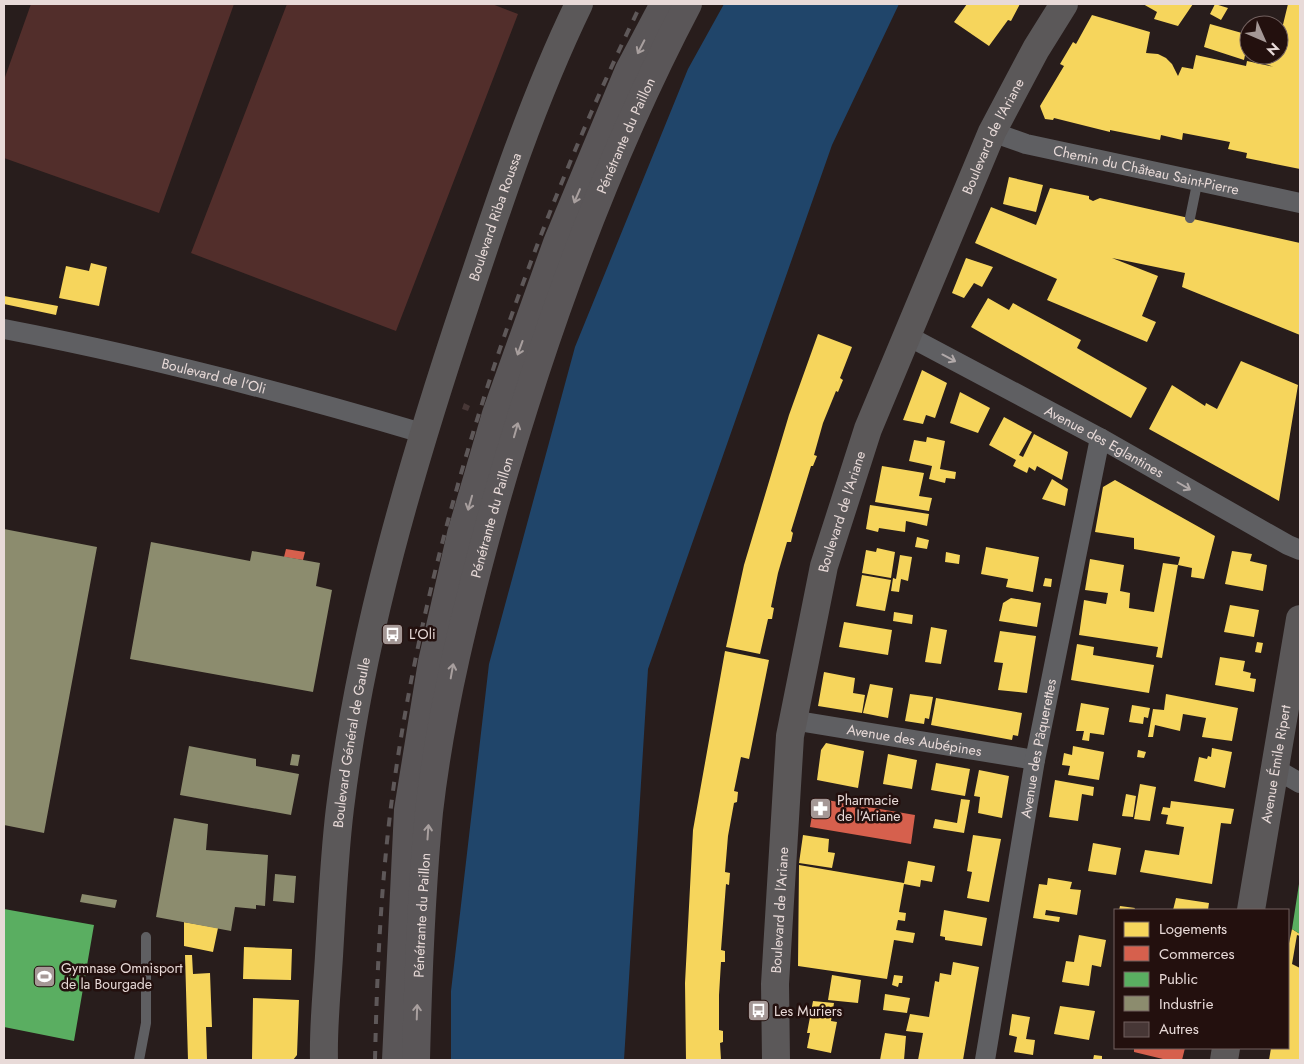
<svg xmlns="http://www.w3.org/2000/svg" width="1304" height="1064" viewBox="0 0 1304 1064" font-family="Jost,sans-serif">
  <rect width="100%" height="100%" fill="#281d1c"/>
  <path fill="#522e2b" d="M31,4H234L159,213L4,158V80Z
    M287,4H492L518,14L396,331L191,253Z"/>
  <path fill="#20456a" d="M724,4H899L832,145L648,669L624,1060H451V991L489,664L575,347L688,69Z"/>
  <path fill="#f6d55c" d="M967,4H1020L1011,21L1008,20L989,46L954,22Z
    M1143,4H1193L1178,26L1154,19L1157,12Z
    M1215,4L1228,8L1221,20L1210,14Z
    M1288,4H1300V169L1246,158L1247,153L1228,149L1230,142L1183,133L1182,140L1161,135L1160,140L1110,130V132L1054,118L1053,120L1045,119L1041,109L1040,106L1064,66L1060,64L1073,42L1076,44L1092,15L1150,32L1146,53L1158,54L1166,58L1172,64L1178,76L1182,67L1193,69L1196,55L1246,66L1247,61L1274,67L1253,60L1255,55H1279V41Z
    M1210,24L1249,35L1244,60L1204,47Z
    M1009,177L1043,185L1036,212L1003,204Z
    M1050,188L1089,196V199L1093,201L1100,198L1300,243V335L1182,287L1185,273L1112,258L1158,276L1142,316L1156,322L1147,342L1047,300L1057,279L975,243L991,207L1036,225Z
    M966,258L993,267L982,287L974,283L964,298L952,293Z
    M91,263L107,267L99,306L59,298L66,266L89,271Z
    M4,296L58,306L56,315L4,304Z
    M988,298L1009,310L1013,303L1081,340L1077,348L1147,388L1131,418L971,327Z
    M818,334L852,347L840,378L843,380L838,392L836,391L823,423L814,455L817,456L813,466H811L791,531L793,533L791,542H787L778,573L771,607L774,608L772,619H768L760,654L726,647L744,565L789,415Z
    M1241,361L1298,385L1279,501L1149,429L1172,385L1205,406L1206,403L1217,409Z
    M922,370L947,383L935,418L926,415L923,424L903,420Z
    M960,392L990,408L978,433L950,423Z
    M1004,417L1032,432L1019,455L1023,457L1034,434L1068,452L1062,480L1037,466L1035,471L1029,467L1027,473L1013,466L1016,460L989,445Z
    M927,437L945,441L940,469L956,472L955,479L946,478L945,483L929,479L932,466L909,461L914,440L926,442Z
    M882,466L924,473L919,496L932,498L929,511L875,502Z
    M1052,479L1068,489L1065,506L1042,499Z
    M1115,480L1215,536L1204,579L1191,577L1192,568L1178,565L1180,557L1134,549V538L1095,532L1103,487Z
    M870,505L929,514L927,526L906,521L905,532L879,528L878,532L866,529Z
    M917,537L929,540L927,549L915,547Z
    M986,547L1039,557L1033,592L1006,587L1008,579L981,574Z
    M877,548L895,552L891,578L862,573L866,550L876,552Z
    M1232,551L1252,554L1250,561L1267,565L1263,591L1225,584Z
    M946,552L960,555L959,564L945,562Z
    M900,555L912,557L908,581L901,579L899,592L891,591L893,578L896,579Z
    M1090,559L1124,565L1120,591L1130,593L1129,608L1154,612L1163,563L1178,565L1162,658L1156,657L1158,647L1079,635L1084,600L1106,604L1108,593L1085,590Z
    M862,575L891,580L885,611L856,606Z
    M1045,578L1052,579L1051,587L1043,586Z
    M1011,598L1041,603L1037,627L999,621L1003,603Z
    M1230,605L1259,610L1254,637L1224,632Z
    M894,612L913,615L912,624L893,621Z
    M844,622L892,630L888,655L839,647Z
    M931,627L947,630L941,664L925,662Z
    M1000,631L1036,636L1027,693L998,690L1003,663L994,662Z
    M1257,642L1263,643L1261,653L1255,652Z
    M1077,644L1094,647L1093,655L1154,665L1149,693L1071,680Z
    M725,651L769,660L749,759L741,757L734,791L738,792L737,802L734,803L728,836L725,872L730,873L729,885L726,884L721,950L725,951V962H721L719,995V1030L723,1031V1042L720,1043L721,1060H686L685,983L693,830Z
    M1220,657L1245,661L1243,671L1251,673L1250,678L1256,679L1254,692L1215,685Z
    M824,672L855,678L853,693L865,695L862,713L818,706Z
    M870,684L893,688L888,718L863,713Z
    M910,694L933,697L929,719L925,718L924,724L905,721Z
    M1166,694L1238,708L1232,741L1202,737L1206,718L1183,714L1180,731L1155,725L1153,737H1148L1153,709L1164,710Z
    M936,698L1022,713L1018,736L1013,735L1012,740L931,725Z
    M1081,703L1109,708L1104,735L1090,733L1089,741L1082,740L1084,731H1076Z
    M1132,705L1150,708L1148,718L1144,717L1143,724L1129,722Z
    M826,743L864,751L858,788L817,780L821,750Z
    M1073,746L1104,752L1099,780L1068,775L1070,766L1062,765L1064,753L1072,755Z
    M1212,748L1232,752L1225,788L1194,781L1199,757L1207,759L1208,756L1211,757Z
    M1138,750L1146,752L1144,758L1137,757Z
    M888,754L917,760L912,789L883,784Z
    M936,763L970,769L965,796L931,790Z
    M979,770L1009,776L1002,818L978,813L980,797L974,796Z
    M1055,780L1094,787L1093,796L1082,794L1078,821L1049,817Z
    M1140,784L1156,787L1150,821L1134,819Z
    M1126,794L1136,796L1133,817L1122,816Z
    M961,799L970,800L964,833L933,828L935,819L957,823Z
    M1171,801L1234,809L1231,824L1221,823L1212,884L1140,872L1145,850L1179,855L1184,827L1166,824L1168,815L1161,814L1163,807L1170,808Z
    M803,835L829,839L828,852L835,853L832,868L799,863Z
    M973,835L1001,839L989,902L967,898L972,872L967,871Z
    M1093,843L1121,848L1116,875L1088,871Z
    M908,861L935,866L932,882L921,880L920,887L904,884L899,912L906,913L905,921L898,920L896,930L915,933L913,943L894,940L887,979L798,966L799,865L904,883Z
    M1048,878L1072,882L1070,889L1081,890L1077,915L1046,910L1045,915L1060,917L1059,922L1033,918L1039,884L1047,885Z
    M1176,898L1209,903L1208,910H1173Z
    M1120,906L1135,908L1134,910H1119Z
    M944,910L987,918L982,946L945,940V937L940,936Z
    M184,922L218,928L213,952L184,946Z
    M1292,929L1300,934V936L1297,935L1292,964L1300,968V1060H1269L1271,1048H1288V948Z
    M1079,935L1106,940L1101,967L1092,965L1089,986L1062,982L1066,961L1074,962Z
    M244,947L292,949L291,980L243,979Z
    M185,955H192L193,974L210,973L212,1027H206L207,1060H188Z
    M953,962L979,967L963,1060H918L923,1033L906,1031L910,1014L929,1017L935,981L939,982L940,973L951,975Z
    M832,975L861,980L858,1003L828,1000Z
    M894,975L903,976L902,983H899L898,987L892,985Z
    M885,994L910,998L907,1013L883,1010Z
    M253,998L299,1000L297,1055L293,1060H252Z
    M813,1001L834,1003L831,1021L837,1022L831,1053L807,1048L810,1033H807Z
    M1060,1006L1095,1011L1089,1040L1054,1034Z
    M1012,1014L1030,1017L1026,1039L1035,1040L1033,1055L1014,1052L1017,1037L1009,1035Z
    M885,1033L906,1036L904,1060H880Z
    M1094,1055L1102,1056V1060H1093Z"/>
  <path fill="#d6604d" d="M286,549L305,552L303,560L284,557Z
    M815,798L915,815L911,844L810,827Z
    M1134,1048H1185L1182,1060H1167L1134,1052Z"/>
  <path fill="#5aae61" d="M1299,884L1300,885V934L1292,929Z
    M4,909L94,925L74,1041L4,1027Z"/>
  <path fill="#8c8c6e" d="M4,529L97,547L44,833L4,825Z
    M151,542L250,561L252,551L320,563L316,586L332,590L313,692L130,659Z
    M189,746L256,759V766L299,774L291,815L180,795Z
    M292,754L300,755L298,766L290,765Z
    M174,818L208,824L206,850L268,855L265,906L256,905V909L235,907L231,931L156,917Z
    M275,874L296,876L294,903L273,901Z
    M82,894L117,900L115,908L80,902Z"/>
  <path fill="#473736" d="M464,403L470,406L468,411L462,409Z"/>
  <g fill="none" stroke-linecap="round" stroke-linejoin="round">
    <path stroke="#5f5f62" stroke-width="10" d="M1190,218L1198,179
      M139,1060L146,1023V937"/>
    <g stroke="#5f5f62" stroke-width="20">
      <path id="s1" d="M992,132L1026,144L1300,203"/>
      <path id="s2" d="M4,329C145,356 284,392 422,433"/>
      <path id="s3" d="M906,335L1100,438L1288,545L1300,550"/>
      <path id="s4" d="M792,720L1035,760"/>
      <path d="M1274,768L1300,783"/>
      <path id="s5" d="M985,1060L1035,760L1100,438"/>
    </g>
    <g stroke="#5b5859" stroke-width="28">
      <path id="s6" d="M1251,910L1300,619"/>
      <path id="s7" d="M324,1060C323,1026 327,991 329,956C332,906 334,857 340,808C361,635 411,467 466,302C499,202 533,99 579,4"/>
      <path id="s8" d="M776,1060L775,984L790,736L824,566L868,429L992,132L1036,49L1064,4"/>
      <path d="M1224,1060L1226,1048"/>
    </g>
    <g stroke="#5a5658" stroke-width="28">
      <path d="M396,1060L408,810L432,662L461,534L496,414L557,243L629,70L664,4"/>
      <path id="s9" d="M416,1060C418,977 421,894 429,812C441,707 467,605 495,504C544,332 605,162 688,4"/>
    </g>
    <path stroke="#5e5859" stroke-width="4" stroke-dasharray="9 9" stroke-linecap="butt" d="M375,1060C377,970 381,880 393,791C429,526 525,244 641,4"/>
  </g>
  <defs><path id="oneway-shaft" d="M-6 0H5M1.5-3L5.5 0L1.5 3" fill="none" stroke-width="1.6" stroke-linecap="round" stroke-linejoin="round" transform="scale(1.25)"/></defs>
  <g stroke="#a89f9e">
    <use href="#oneway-shaft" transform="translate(641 47) rotate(117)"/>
    <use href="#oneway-shaft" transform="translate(577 196) rotate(113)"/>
    <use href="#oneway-shaft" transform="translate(520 348) rotate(110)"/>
    <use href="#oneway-shaft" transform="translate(516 430) rotate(-74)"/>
    <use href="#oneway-shaft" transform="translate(470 503) rotate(106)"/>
    <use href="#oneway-shaft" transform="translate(452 671) rotate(-80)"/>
    <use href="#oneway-shaft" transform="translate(428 832) rotate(-86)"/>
    <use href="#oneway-shaft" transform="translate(417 1012) rotate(-88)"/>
  </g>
  <g stroke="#b1a9a9">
    <use href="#oneway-shaft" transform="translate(949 358) rotate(28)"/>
    <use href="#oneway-shaft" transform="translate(1184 486) rotate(30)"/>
  </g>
  <defs>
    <symbol id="bus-square" viewBox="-11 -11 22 22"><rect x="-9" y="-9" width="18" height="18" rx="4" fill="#a59896" stroke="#23100e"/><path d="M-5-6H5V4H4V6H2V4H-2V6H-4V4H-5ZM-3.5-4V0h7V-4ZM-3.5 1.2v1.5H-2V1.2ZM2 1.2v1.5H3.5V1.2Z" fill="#fff"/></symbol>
    <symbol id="pharmacy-square" viewBox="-11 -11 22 22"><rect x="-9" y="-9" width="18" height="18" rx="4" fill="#a59896" stroke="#23100e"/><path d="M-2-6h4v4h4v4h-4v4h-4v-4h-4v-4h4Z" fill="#fff"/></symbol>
    <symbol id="stadium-square" viewBox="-11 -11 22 22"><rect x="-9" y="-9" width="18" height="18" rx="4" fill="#a59896" stroke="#23100e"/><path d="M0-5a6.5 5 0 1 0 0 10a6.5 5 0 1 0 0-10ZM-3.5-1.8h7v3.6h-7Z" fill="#fff"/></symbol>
  </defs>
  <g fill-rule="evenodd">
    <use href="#bus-square" x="380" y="622" width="25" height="25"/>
    <use href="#pharmacy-square" x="808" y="796" width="25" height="25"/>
    <use href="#stadium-square" x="32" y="964" width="25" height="25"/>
    <use href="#bus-square" x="746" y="998" width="25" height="25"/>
  </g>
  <g text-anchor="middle" stroke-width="5" stroke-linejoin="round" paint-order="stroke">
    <g font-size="14" fill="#e8dad8" stroke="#23100e">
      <text dy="5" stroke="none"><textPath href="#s9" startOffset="955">Pénétrante du Paillon</textPath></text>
      <text dy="5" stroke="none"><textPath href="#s8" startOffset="960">Boulevard de l'Ariane</textPath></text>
      <text dy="5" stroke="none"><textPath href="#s1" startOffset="159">Chemin du Château Saint-Pierre</textPath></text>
      <text dy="5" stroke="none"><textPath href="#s7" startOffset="865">Boulevard Riba Roussa</textPath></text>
      <text dy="5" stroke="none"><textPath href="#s2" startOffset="215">Boulevard de l'Oli</textPath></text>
      <text dy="5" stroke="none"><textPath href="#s3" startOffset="225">Avenue des Eglantines</textPath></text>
      <text dy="5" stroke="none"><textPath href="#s8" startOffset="555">Boulevard de l'Ariane</textPath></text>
      <text dy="5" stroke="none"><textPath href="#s9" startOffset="550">Pénétrante du Paillon</textPath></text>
      <text dy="5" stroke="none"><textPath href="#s4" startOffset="124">Avenue des Aubépines</textPath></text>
      <text dy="5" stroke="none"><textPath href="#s7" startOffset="319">Boulevard Général de Gaulle</textPath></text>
      <text dy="5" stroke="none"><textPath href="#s5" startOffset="316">Avenue des Pâquerettes</textPath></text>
      <text dy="5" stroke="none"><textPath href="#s6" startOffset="148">Avenue Émile Ripert</textPath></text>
      <text dy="5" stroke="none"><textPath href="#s8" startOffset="150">Boulevard de l'Ariane</textPath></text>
      <text dy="5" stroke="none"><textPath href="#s9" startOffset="145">Pénétrante du Paillon</textPath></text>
    </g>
    <g font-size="14" fill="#e8dad8" stroke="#23100e" text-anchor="start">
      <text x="409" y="639">L'Oli</text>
      <text x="837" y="805">Pharmacie<tspan x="837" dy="16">de l'Ariane</tspan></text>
      <text x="61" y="973">Gymnase Omnisport<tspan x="61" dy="16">de la Bourgade</tspan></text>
      <text x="774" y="1016">Les Muriers</text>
    </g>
  </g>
  <rect width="1304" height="1064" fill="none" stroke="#e8dad8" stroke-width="10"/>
  <rect x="1114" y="909" width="175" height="140" fill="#23100e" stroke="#72615f"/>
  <rect x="1124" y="922" width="25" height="15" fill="#f6d55c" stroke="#72615f"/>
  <text x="1159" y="934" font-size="15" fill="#e8dad8">Logements</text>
  <rect x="1124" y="946" width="25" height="15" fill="#d6604d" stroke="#72615f"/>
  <text x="1159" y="959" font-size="15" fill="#e8dad8">Commerces</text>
  <rect x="1124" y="972" width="25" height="15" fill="#5aae61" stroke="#72615f"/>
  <text x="1159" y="984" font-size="15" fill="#e8dad8">Public</text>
  <rect x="1124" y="996" width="25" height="15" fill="#8c8c6e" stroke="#72615f"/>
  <text x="1159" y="1009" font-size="15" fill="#e8dad8">Industrie</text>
  <rect x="1124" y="1022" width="25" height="15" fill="#473736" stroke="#72615f"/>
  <text x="1159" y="1034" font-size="15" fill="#e8dad8">Autres</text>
  <g transform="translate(1264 40) rotate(135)"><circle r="24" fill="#23100e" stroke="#72615f"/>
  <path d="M0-4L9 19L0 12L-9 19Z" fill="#a59896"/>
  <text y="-8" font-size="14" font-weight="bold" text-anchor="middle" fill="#e8dad8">N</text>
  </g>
</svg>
